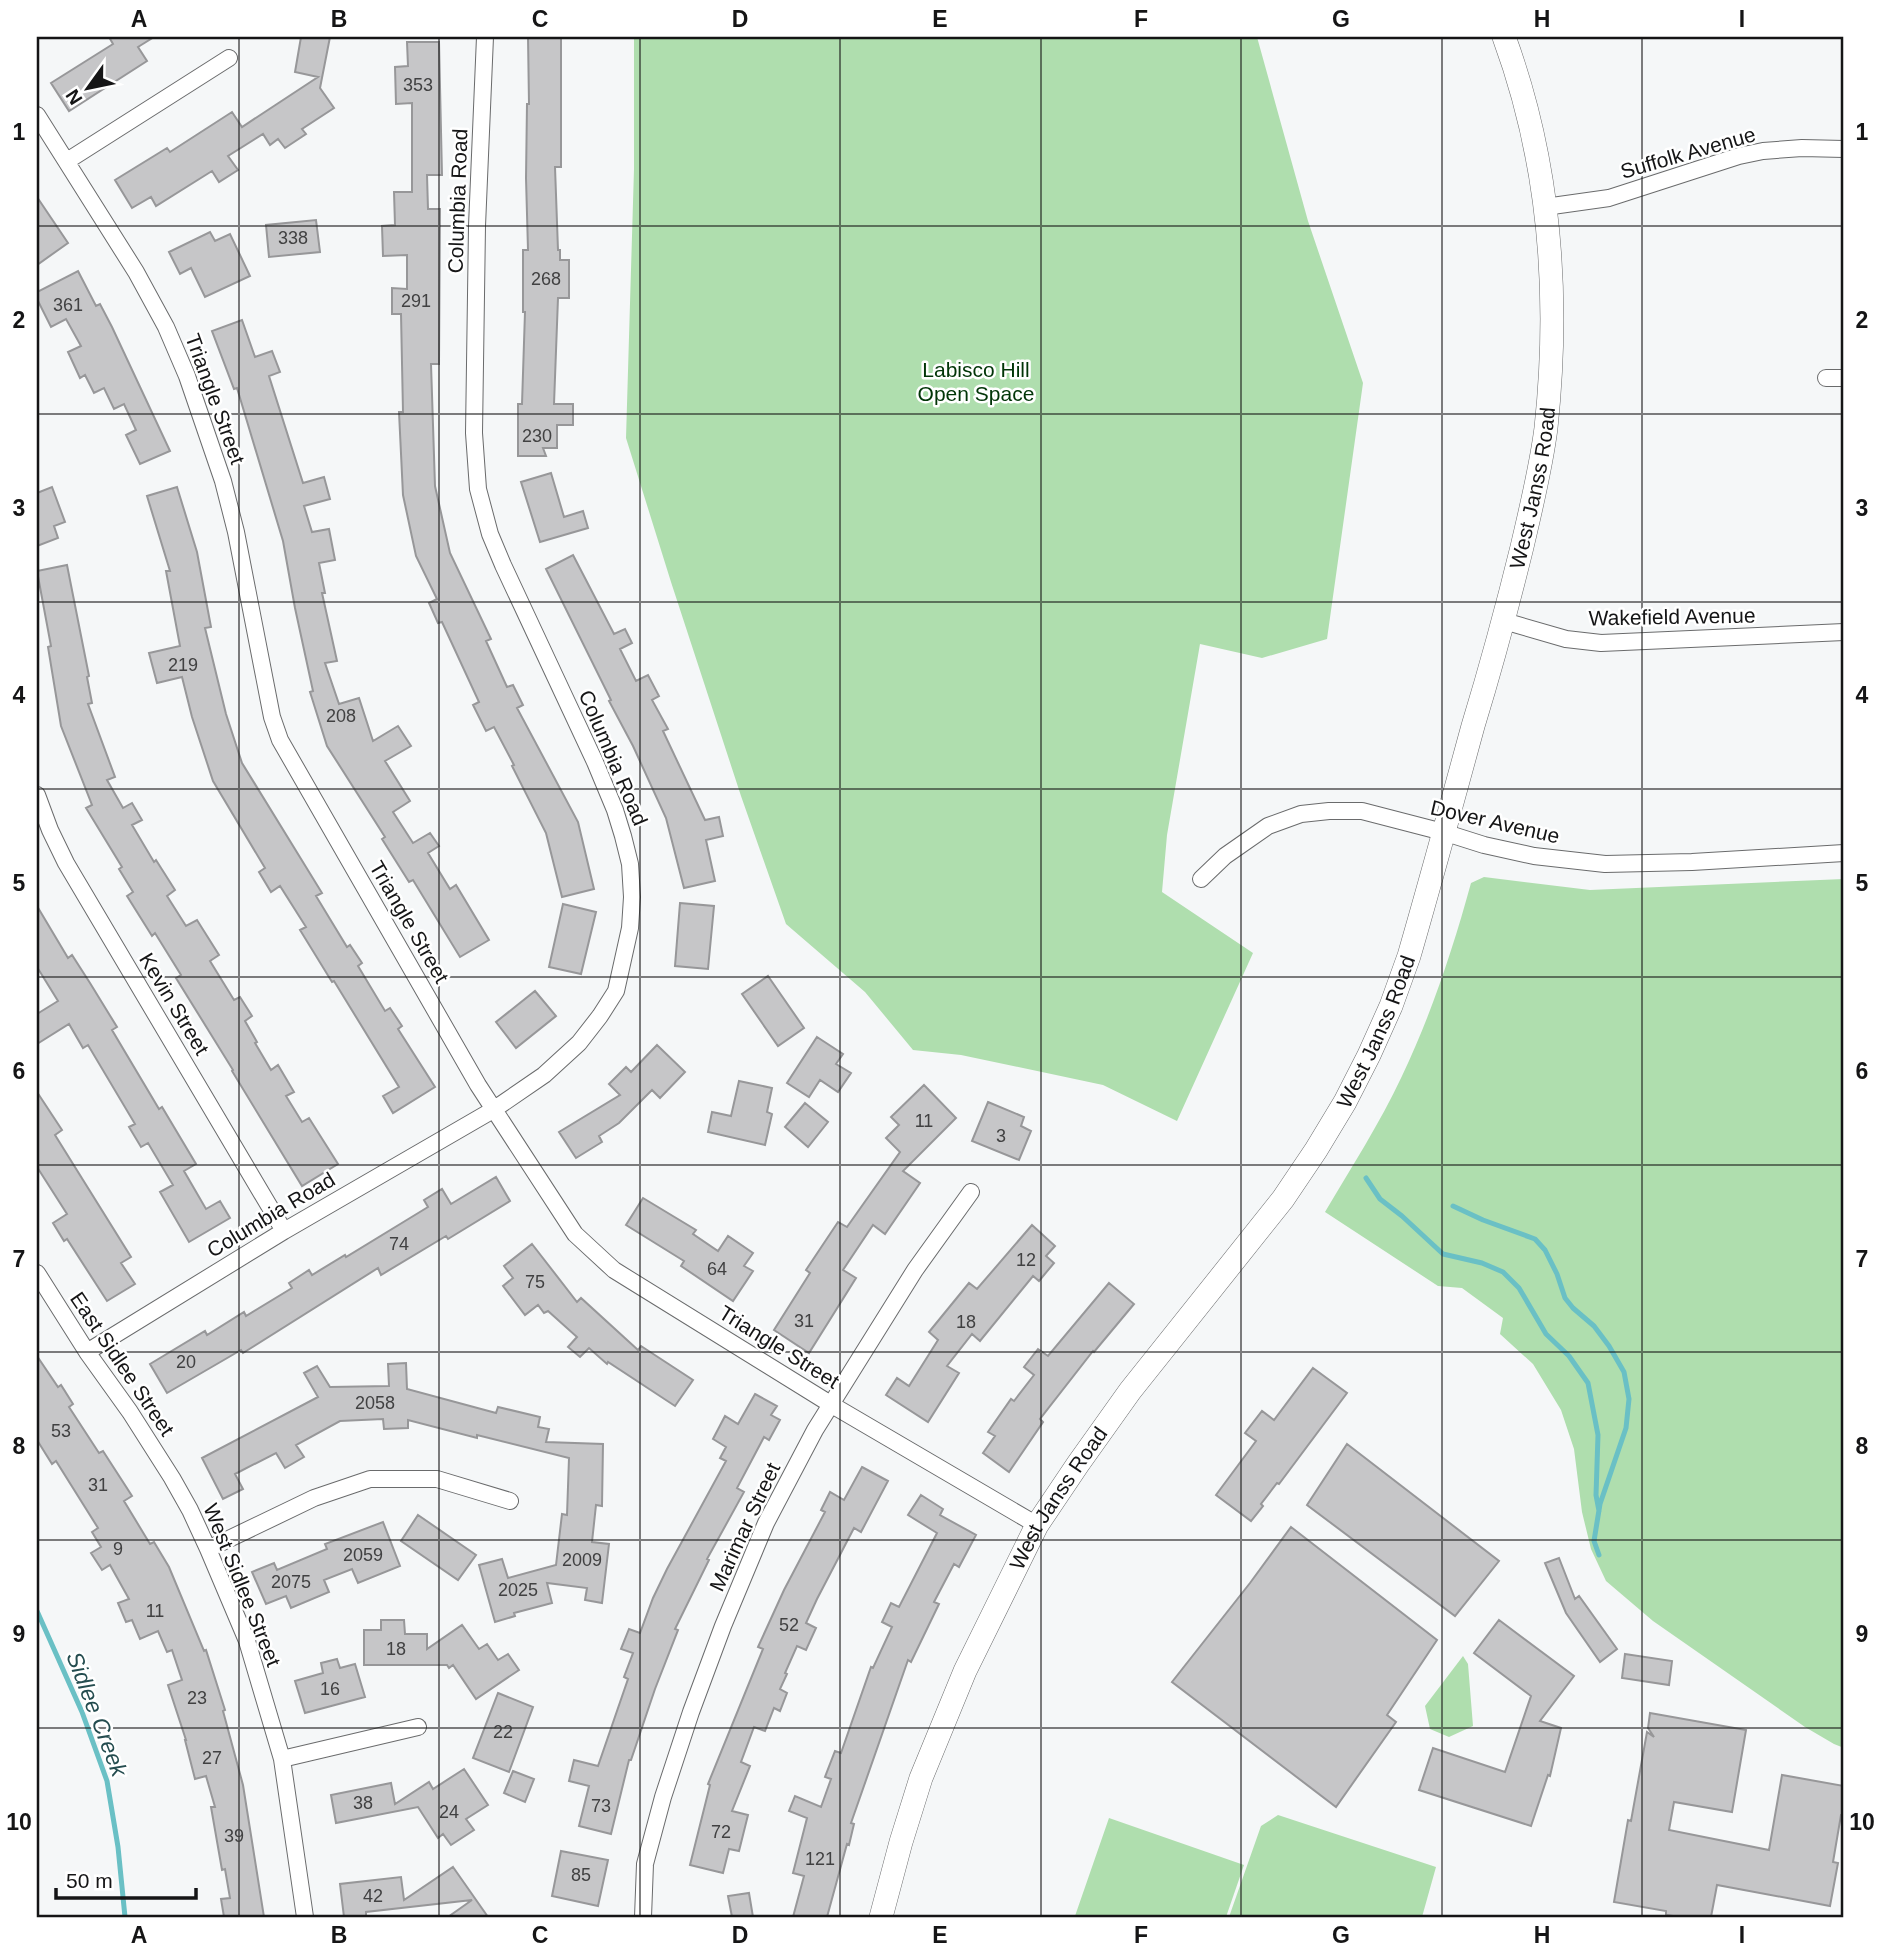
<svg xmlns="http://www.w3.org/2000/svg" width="1881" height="1954" viewBox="0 0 1881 1954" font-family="Helvetica,sans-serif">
  <rect width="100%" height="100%" fill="#f5f7f8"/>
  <path fill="#afdeae" d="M634,37H1257L1308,221L1363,383L1327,639L1262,658L1200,644L1167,835L1162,892L1253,953L1177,1121L1103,1085L961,1055L913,1050L865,992L786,924L741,796L671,582L626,438L634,169Z
    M1484,877L1590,890L1844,879V1748L1834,1744L1805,1727L1653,1621L1606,1581L1591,1549L1582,1512L1574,1449L1561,1410L1533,1364L1500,1334L1503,1318L1462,1288L1438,1286L1325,1212C1351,1168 1380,1123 1402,1076C1431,1015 1453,949 1471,883Z
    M1463,1656L1468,1664L1473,1726L1449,1737L1430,1729L1425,1706Z
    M1278,1815L1436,1867L1422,1917H1229L1261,1826Z
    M1109,1818L1244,1865L1226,1917L1075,1916Z"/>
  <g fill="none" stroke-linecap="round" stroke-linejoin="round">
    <path stroke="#6ac0c5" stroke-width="5" d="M1366,1178L1380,1199L1402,1216L1443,1254L1482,1263L1503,1272L1519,1288L1546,1334L1569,1356L1588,1383L1598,1435L1596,1495L1599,1511
      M1453,1206L1483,1220L1535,1239L1545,1250L1557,1274L1565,1298L1573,1308L1594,1326L1609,1346L1624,1372L1629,1399L1626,1428L1600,1504L1594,1541L1599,1555
      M37,1611L82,1712L107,1781L118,1847L125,1917"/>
  </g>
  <path fill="#c6c6c8" stroke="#979799" stroke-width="2" d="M109,37H154L138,47L147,61L69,111L51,83L113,44Z
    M301,37H330L320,88L334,108L302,129L306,134L285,148L278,139L270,145L263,134L228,156L238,170L219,182L212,171L156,206L151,197L132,208L115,180L167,148L170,152L232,112L242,127L318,77L295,72Z
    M528,37H561V167H555L558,250H560V260H569V298H558L554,404H573V425H557V448H543L546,456H518V404H522L525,312H523V250H528L526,178L527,104H529Z
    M407,42H439L442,175H427L428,209H440L439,364H431L435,486L450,553L491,639L486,641L507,687L513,685L523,705L517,708L578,822L594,889L562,897L546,833L512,766L514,765L494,727L486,731L473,705L479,702L442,622L438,623L429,603L437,599L416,556L403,495L399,412H403L401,314H392V288L407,289V255L383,256L382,226L395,225L394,192H412V103L396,104L395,67L408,66Z
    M37,197L68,243L37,265Z
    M316,220L320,252L269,257L266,225Z
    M210,232L215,241L230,234L250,276L205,297L191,268L180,274L169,252Z
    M78,271L96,306L100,304L112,327L170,451L140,464L126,435L136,430L124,404L114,409L104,388L94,393L85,375L80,378L68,352L81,346L66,319L51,327L37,299V292Z
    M242,320L255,357L272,351L280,372L269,376L303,483L324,477L330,499L304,506L312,532L329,529L335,560L319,563L325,593H322L337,661L325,663L339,704L359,698L373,741L398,726L411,746L385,761L410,801L393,812L413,843L430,833L439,846L428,853L450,889L456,885L489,940L460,957L413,880L409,882L382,839L385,837L327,746L310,692L313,691L295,608L283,541L237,388L234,389L212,331Z
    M551,473L564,517L583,511L588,528L540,542L521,482Z
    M52,487L65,522L54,526L58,538L37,546V493Z
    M177,487L197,552L211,627L205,628L226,714L242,763L322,893L316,896L347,947L350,945L362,963L358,966L385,1011L390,1008L402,1026L398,1029L435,1087L393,1113L383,1096L399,1087L334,981L332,982L300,930L306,927L280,886L271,892L259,872L265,868L213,781L192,717L182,677L157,683L149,653L180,646L166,571H170L147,496Z
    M573,555L614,634L625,629L632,643L620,649L636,681L648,675L659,696L652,700L668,729L663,731L705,820L719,817L723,836L706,840L715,881L684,888L666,818L633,746L609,701L611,700L546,569Z
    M67,565L89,676L87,677L92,703L88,704L115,777L107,780L123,808L132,803L142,820L132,825L154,862L156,860L175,890L167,896L186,926L197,920L219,955L210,961L234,1000L240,997L252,1016L245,1021L257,1042L255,1043L271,1070L278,1065L294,1092L286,1096L302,1122L309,1118L338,1164L302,1186L232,1071L233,1070L176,978L181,975L155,933L152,936L127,896L133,892L119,869L122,867L86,808L92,805L61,726L48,647L51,646L37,571Z
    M680,903L714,906L708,969L675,966Z
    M563,904L596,912L581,974L549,967Z
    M37,906L68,958L72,955L90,983L117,1027L112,1030L159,1109L162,1107L196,1164L184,1171L206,1209L220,1201L230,1218L189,1242L160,1192L173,1185L148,1143L141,1147L129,1127L135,1124L88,1045L83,1048L69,1024L37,1044V1014L58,1001L37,967Z
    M768,976L804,1028L778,1046L742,994Z
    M535,991L556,1016L516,1048L496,1022Z
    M817,1037L843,1054L836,1064L851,1073L838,1092L820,1080L809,1097L787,1083Z
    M657,1045L685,1072L660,1098L652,1090L619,1123L599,1136L602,1142L576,1158L559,1132L620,1095L609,1084L626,1067L631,1072Z
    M739,1081L772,1088L767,1112L772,1114L765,1145L708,1132L712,1112L731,1116Z
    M924,1085L956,1118L903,1171L920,1183L885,1234L873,1225L843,1270L856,1278L809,1353L774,1330L810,1273L806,1270L838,1222L847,1227L900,1152L886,1138L899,1125L891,1117Z
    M37,1092L62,1130L55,1135L131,1257L121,1263L135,1284L107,1301L67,1239L64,1241L53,1223L67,1214L37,1167Z
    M988,1102L1024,1117L1021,1126L1031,1131L1019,1160L972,1141Z
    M805,1103L828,1122L808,1147L785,1127Z
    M496,1177L510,1201L448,1239L446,1236L381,1275L378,1268L243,1353L241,1350L167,1393L150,1364L205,1331L207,1335L244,1312L246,1316L292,1288L289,1283L309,1270L312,1275L345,1255L346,1257L428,1207L424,1200L442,1189L451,1204Z
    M643,1198L696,1230L693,1234L718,1251L728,1236L753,1253L744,1266L753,1271L733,1301L681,1266L684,1261L626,1225Z
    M1032,1225L1055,1246L1046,1256L1054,1263L1039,1281L1033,1276L980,1341L972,1334L947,1366L959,1373L928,1422L886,1395L897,1378L909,1386L938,1340L929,1332L969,1283L977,1289Z
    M532,1244L577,1302L581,1298L638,1350L641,1346L693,1380L675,1406L608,1362L607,1364L589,1348L580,1357L568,1347L577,1337L548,1311L544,1313L538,1305L525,1315L503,1286L513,1278L504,1266Z
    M1109,1283L1134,1304L1094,1352L1093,1351L1040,1419L1043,1422L1009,1472L983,1453L995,1436L988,1432L1011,1399L1014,1401L1034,1375L1024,1367L1038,1349L1048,1356Z
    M37,1356L58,1387L61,1385L73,1404L69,1407L99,1453L103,1451L132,1496L124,1501L150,1544L154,1542L169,1567L204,1651L206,1650L225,1710L223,1711L243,1785L264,1917H224L221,1899L230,1898L225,1869L222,1870L211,1807H215L206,1776L195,1779L185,1740H186L168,1685L182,1680L172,1650L167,1652L158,1631L140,1639L132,1620L126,1622L118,1603L129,1599L110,1565L102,1570L91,1553L101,1547L92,1532L98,1528L56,1461L52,1464L37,1440Z
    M406,1363L407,1389L496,1413L498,1407L540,1417L538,1427L549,1429L546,1442L603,1444L602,1506L596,1505L592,1542L609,1544L602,1603L585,1600L587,1588L547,1583L552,1603L514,1613L515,1616L495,1622L479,1565L502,1559L508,1578L556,1565L562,1514L567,1515L569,1458L477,1435V1438L408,1420V1428L384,1429L383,1419L340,1421L296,1445L304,1457L285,1468L276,1453L235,1474L243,1489L223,1499L202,1458L318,1397L304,1373L317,1366L330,1387L389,1386L388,1364Z
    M1313,1368L1347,1393L1279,1484L1277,1483L1261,1504L1263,1506L1251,1521L1216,1495L1256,1441L1245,1433L1262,1411L1274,1420Z
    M755,1394L777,1406L771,1415L780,1420L769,1440L764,1437L737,1488L744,1492L707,1559L709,1560L675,1629L678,1630L655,1689L631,1760H629L611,1834L579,1826L589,1786L569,1781L574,1760L598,1766L628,1679L624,1677L633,1653L621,1649L629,1629L640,1633L653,1598L667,1569L726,1461L720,1458L726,1447L713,1439L725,1416L738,1424Z
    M1347,1444L1499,1561L1455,1616L1307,1505Z
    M862,1467L888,1481L861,1532L854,1528L817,1599L806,1623L816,1628L806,1650L797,1646L785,1673L787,1674L780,1689L787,1693L780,1711L774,1708L765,1731L754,1727L741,1762L750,1766L732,1811L748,1815L739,1851L729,1849L723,1873L690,1865L710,1785L708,1784L763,1649L758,1647L784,1590L825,1512L821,1510L830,1492L844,1500Z
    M921,1495L943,1509L940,1515L976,1535L959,1567L954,1564L934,1602L939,1604L911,1662L908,1660L851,1823L854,1824L849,1845L847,1844L827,1917H793L804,1876L793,1873L807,1818L789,1811L795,1796L821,1807L831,1779L825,1777L835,1751L841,1753L871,1667L873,1668L892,1627L882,1622L891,1603L899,1607L937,1533L908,1515Z
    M418,1515L476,1555L458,1580L401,1541Z
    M383,1522L400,1566L358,1583L352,1569L324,1580L329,1592L291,1608L286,1596L266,1604L252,1572L274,1563L277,1570L327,1549L325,1544Z
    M1291,1527L1437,1640L1387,1715L1396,1722L1336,1807L1172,1682L1250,1583Z
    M1559,1558L1575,1599L1579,1596L1617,1649L1600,1662L1566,1613L1545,1563Z
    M381,1620H404L405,1634H427V1649L462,1625L479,1649L487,1644L498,1660L508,1654L519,1670L476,1699L453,1665L449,1668L447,1665H364V1630H381Z
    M1499,1620L1574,1676L1540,1721L1561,1728L1550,1776L1548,1775L1531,1826L1419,1790L1433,1748L1505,1772L1531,1696L1474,1653Z
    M1625,1654L1672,1661L1669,1685L1622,1678Z
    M337,1659L340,1668L355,1664L365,1697L305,1713L295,1681L323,1673L321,1663Z
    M498,1693L533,1707L509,1772L473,1758Z
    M1650,1713L1746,1730L1732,1812L1674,1802L1669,1830L1769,1850L1782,1775L1844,1786V1815H1841L1833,1862L1838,1863L1830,1906L1717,1885L1711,1917H1680L1666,1915V1911L1614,1902L1628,1820L1631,1821L1647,1732L1654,1737L1648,1728Z
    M464,1769L488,1805L466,1819L474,1830L451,1845L443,1834L438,1838L418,1807L336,1823L331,1795L391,1783L395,1804L429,1782L433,1789Z
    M513,1771L534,1779L525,1802L504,1793Z
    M561,1851L608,1860L598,1906L552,1896Z
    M453,1867L488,1917H448L472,1900L366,1912V1917H344L340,1884L401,1877L404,1900Z
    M749,1893L753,1917H732L728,1896Z"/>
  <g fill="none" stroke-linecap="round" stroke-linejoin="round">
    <defs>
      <path id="minor" d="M37,115L136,272L166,327L187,376L223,481L236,532L272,717L280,740L478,1085L575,1234L614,1270L832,1405L1037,1525
        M67,161L229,58
        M1545,207L1609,198L1739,156L1763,151L1802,148L1844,149
        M1826,378H1844
        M1504,621L1566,639L1601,643L1844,632
        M37,795L50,830L66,863L284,1231
        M1201,879L1225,856L1268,826L1301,814L1329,811H1362L1443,832L1484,845L1534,856L1605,864L1692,862L1844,853
        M37,1273L87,1352L130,1412L172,1478L190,1510L208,1549L247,1641L282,1759L305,1917
        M87,1352L284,1231L493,1110L544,1075L579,1043L600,1016L616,991L630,928L632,897L630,864L623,836L615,810L595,762L503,565L490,534L478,489L474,433L477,226L485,37
        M208,1549L314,1498L370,1479H437L510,1501
        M282,1759L418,1727
        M643,1917L645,1864L663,1797L691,1712L723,1626L766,1523L815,1430L915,1270L971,1192"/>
      <g id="secondary">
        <path id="s1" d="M881,1917L901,1842L921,1778L965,1671L1037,1525L1078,1464L1130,1391L1283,1199L1316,1150L1345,1102L1369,1055L1391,1006L1409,956C1431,880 1452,803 1473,726C1491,667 1507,608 1522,547C1531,508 1541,468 1546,428C1560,296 1550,162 1504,37"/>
      </g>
    </defs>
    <use href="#minor" stroke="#6a6b6c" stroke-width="18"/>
    <use href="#secondary" stroke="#6a6b6c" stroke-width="24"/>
    <use href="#minor" stroke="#fff" stroke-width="16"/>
    <use href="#secondary" stroke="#fff" stroke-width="23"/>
  </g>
  <path fill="none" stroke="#151516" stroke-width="2" stroke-opacity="0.55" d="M239,37V1917M439,37V1917M640,37V1917M840,37V1917M1041,37V1917M1241,37V1917M1442,37V1917M1642,37V1917M37,226H1844M37,414H1844M37,602H1844M37,789H1844M37,977H1844M37,1165H1844M37,1352H1844M37,1540H1844M37,1728H1844"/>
  <g text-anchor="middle" stroke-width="5" stroke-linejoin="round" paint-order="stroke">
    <g font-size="18" fill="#414142">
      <text x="418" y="91">353</text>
      <text x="293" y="244">338</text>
      <text x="546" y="285">268</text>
      <text x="416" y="307">291</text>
      <text x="68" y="311">361</text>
      <text x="537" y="442">230</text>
      <text x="183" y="671">219</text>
      <text x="341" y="722">208</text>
      <text x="924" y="1127">11</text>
      <text x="1001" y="1142">3</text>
      <text x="399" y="1250">74</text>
      <text x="1026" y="1266">12</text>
      <text x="717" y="1275">64</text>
      <text x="535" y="1288">75</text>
      <text x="804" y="1327">31</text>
      <text x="966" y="1328">18</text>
      <text x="186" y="1368">20</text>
      <text x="375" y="1409">2058</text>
      <text x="61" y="1437">53</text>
      <text x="98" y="1491">31</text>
      <text x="118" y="1555">9</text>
      <text x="363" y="1561">2059</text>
      <text x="582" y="1566">2009</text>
      <text x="291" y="1588">2075</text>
      <text x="518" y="1596">2025</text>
      <text x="155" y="1617">11</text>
      <text x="789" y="1631">52</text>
      <text x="396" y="1655">18</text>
      <text x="330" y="1695">16</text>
      <text x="197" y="1704">23</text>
      <text x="503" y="1738">22</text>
      <text x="212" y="1764">27</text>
      <text x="363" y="1809">38</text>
      <text x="601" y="1812">73</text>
      <text x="449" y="1818">24</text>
      <text x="721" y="1838">72</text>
      <text x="234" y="1842">39</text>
      <text x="820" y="1865">121</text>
      <text x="581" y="1881">85</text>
      <text x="373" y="1902">42</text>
    </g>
    <g font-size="21" fill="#151516" stroke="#fff">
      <text transform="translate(1688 153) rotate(-16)" y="7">Suffolk Avenue</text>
      <text transform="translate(458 201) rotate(-88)" y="7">Columbia Road</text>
      <text transform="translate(215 399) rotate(70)" y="7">Triangle Street</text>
      <text dy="7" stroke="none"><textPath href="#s1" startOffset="1591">West Janss Road</textPath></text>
      <text transform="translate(1672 617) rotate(-1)" y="7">Wakefield Avenue</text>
      <text transform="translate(613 758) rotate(67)" y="7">Columbia Road</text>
      <text transform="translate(1495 822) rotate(13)" y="7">Dover Avenue</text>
      <text transform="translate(409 922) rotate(60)" y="7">Triangle Street</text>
      <text transform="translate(174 1004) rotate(59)" y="7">Kevin Street</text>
      <text dy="7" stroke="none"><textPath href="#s1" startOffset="1024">West Janss Road</textPath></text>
      <text transform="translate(271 1215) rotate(-31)" y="7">Columbia Road</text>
      <text transform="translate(779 1347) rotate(32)" y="7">Triangle Street</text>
      <text transform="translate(122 1364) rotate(56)" y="7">East Sidlee Street</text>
      <text dy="7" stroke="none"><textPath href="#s1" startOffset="457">West Janss Road</textPath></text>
      <text transform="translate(745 1527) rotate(-65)" y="7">Marimar Street</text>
      <text transform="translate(242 1585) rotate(68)" y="7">West Sidlee Street</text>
    </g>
    <g font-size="21" fill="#013507" stroke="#fff">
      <text x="976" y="377">Labisco Hill<tspan x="976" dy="24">Open Space</tspan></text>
    </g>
    <g font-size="23" font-style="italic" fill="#244c4f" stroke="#fff">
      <text transform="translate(97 1714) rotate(69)" y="8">Sidlee Creek</text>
    </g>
  </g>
  <rect width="1881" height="1954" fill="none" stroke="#ffffff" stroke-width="77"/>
  <g transform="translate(88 88) rotate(237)" stroke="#ffffff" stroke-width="5" paint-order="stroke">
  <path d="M0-5L12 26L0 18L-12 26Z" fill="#151516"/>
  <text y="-10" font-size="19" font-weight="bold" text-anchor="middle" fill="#151516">N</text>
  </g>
  <path d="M56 1888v10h140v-10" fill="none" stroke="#151516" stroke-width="3.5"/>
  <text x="66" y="1888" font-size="21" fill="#151516" stroke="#ffffff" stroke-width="5" paint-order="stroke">50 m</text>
  <rect x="38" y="38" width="1804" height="1878" fill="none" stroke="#151516" stroke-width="2.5"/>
  <g font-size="23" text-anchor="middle" font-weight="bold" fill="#151516">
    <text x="139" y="27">A</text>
    <text x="339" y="27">B</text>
    <text x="540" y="27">C</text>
    <text x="740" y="27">D</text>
    <text x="940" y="27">E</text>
    <text x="1141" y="27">F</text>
    <text x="1341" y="27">G</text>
    <text x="1542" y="27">H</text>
    <text x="1742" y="27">I</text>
    <text x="19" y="140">1</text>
    <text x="1862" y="140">1</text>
    <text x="19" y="328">2</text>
    <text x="1862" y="328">2</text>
    <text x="19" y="516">3</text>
    <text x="1862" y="516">3</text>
    <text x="19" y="703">4</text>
    <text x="1862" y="703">4</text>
    <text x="19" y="891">5</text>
    <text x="1862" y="891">5</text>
    <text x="19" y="1079">6</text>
    <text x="1862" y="1079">6</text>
    <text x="19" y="1267">7</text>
    <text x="1862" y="1267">7</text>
    <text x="19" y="1454">8</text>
    <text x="1862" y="1454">8</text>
    <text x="19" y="1642">9</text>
    <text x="1862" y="1642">9</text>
    <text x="19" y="1830">10</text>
    <text x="1862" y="1830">10</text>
    <text x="139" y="1943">A</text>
    <text x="339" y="1943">B</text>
    <text x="540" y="1943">C</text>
    <text x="740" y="1943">D</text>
    <text x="940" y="1943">E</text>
    <text x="1141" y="1943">F</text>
    <text x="1341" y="1943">G</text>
    <text x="1542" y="1943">H</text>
    <text x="1742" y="1943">I</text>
  </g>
</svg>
